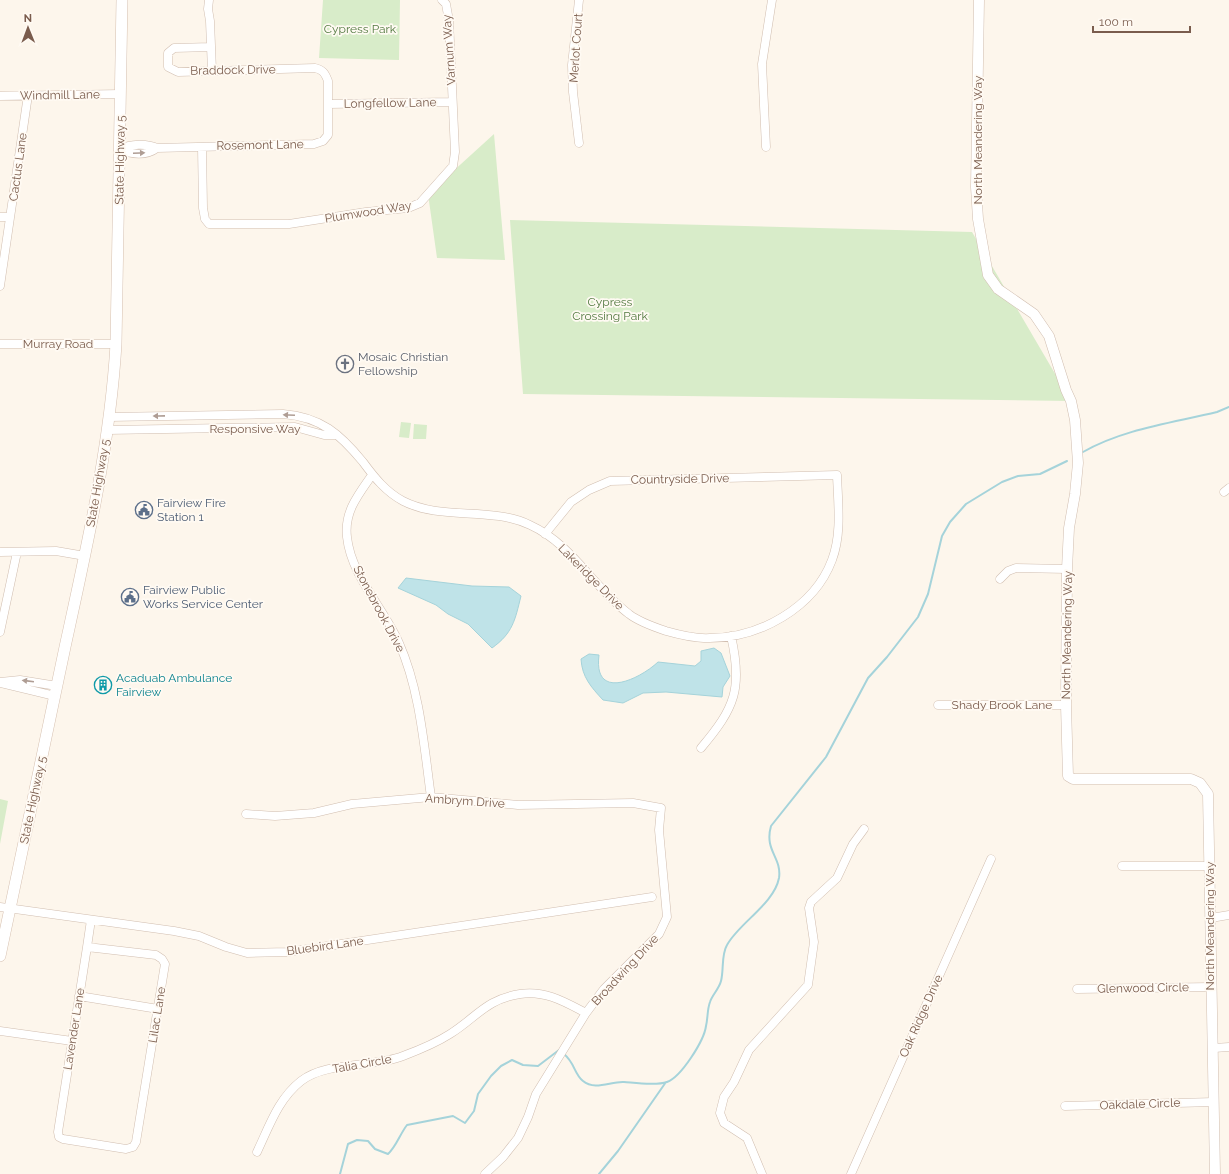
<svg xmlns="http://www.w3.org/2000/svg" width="1229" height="1174" viewBox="0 0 1229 1174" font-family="Raleway,sans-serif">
  <rect width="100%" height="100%" fill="#fdf6ec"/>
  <path fill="#d8ecc9" d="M323,0H400L399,60L319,58Z
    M494,134L505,260L437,258L428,194Z
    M510,220L972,232L1071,401L523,394Z
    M401,422L411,423L409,438L399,437Z
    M414,424L427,425L426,439H413Z
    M0,799L8,801L0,844Z"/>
  <path fill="#bfe3e8" stroke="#a5d3da" d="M406,578L472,586L509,587L521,596C515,620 513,633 492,648L468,624L448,614L436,605L398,588Z
    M714,648L721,653L730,676L723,687L722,697L666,692L643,693L623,703L603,700C591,687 582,677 581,659L589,654L599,655C593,702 640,679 658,662L695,666L701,661V651Z"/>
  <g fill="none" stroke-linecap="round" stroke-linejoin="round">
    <path stroke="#a5d3da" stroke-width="2" d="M1083,452C1123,429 1172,423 1217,412L1229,407
      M564,1054C575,1063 574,1074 583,1081C595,1091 611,1081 624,1082C636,1083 656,1086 667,1082C681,1077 704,1041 706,1026C708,1018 707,1010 710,1002C712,995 719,989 721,981C724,970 721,955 727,945C739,923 774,904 779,878C782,857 764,851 771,826L826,757L868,678L887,657L918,617L928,594L942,536L950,522L966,504L1002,482L1018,476L1040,474L1067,461
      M340,1174L348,1144L357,1140L368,1141L375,1149L388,1154C396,1147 400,1134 407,1125L453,1116L465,1123L474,1111L478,1094L491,1076L501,1066L512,1060L523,1065L538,1066L559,1050L561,1051
      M599,1174L618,1151L666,1082"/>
    <defs>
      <path id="minor" d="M209,0L208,9L210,21L212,71
        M579,0L572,65L573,92L579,143
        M0,96L121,94
        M328,104L452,102
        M202,147L203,208L205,219L209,224H289L366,212L408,208L420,203L453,166L455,152L449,21L446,4L442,0
        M766,147L762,64L772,0
        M120,149C131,144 146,143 157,148L314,144L323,141L328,135V81C325,73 323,70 315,68L178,72L168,67V53L174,48L211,47
        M120,149C132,155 146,156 157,148
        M0,217H10
        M0,286L28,95
        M0,344H116
        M109,417L283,414C321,417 340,434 363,462C374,477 386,492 403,501C442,521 490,506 530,525C572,544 593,587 629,614C639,622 654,627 666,631C680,635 696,639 710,638C759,638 814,608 832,560C842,534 838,503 837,475L610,481L589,490L571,502L545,534
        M107,430L295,427L324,435H337
        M372,475C358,495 344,512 347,537C351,576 384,608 399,643C420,690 424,746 431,797
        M1224,492L1229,488
        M0,552L56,551L85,556
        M1000,579L1008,571L1016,568L1067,569
        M0,632L17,552
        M0,682L20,680L57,686
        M0,683L55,696
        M938,705H1066
        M701,748C735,708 743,688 731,636
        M246,814L275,816L314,813L352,804L431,797L518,805L633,803L661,808L659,830L667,917L659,934L604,989L586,1013L536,1094L528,1117L518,1138L503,1157L485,1174
        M1122,866H1210
        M0,907L174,931L199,936L226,947L247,953L288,952L652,897
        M1211,918L1229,915
        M87,947L156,955L162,959L165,964L136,1142L133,1147L126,1149L63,1139L59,1137L58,1132L87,947L91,920
        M1077,989L1210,987
        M79,996L158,1009
        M0,1031L72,1041
        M1214,1048L1229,1047
        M1065,1106L1214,1102
        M257,1152C269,1127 278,1099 301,1081C327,1061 373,1068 403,1056C419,1050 436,1043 450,1034C476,1018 486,999 520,994C545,990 565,1002 586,1013
        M762,1174L747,1138L724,1123L720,1113L724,1097L734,1082L749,1050L808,985L814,942L809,908L811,902L837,878L853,844L864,829
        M851,1174L991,859"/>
      <path id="tertiary" d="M979,0L976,187L978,219L988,275L998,289L1034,314L1049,336L1066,390L1071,401L1075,420L1078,463L1075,494L1069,528L1067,569L1066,705L1068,776L1073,779H1191L1200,783L1208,794L1215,1174"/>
      <path id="secondary" d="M0,956C22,853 43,750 65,647C87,546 110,446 116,344L122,0"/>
    </defs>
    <use href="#minor" stroke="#d1beb0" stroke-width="9"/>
    <use href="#tertiary" stroke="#d1beb0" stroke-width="11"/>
    <use href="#secondary" stroke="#d6c0b0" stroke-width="12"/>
    <use href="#minor" stroke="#fff" stroke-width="8"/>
    <use href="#tertiary" stroke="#fff" stroke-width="10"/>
    <use href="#secondary" stroke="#fff" stroke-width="11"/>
  </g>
  <defs><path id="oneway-solid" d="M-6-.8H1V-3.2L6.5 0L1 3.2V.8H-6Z"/></defs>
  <g fill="#af9d94">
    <use href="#oneway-solid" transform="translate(139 153) rotate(-2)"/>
    <use href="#oneway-solid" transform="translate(289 415) rotate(-177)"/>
    <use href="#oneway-solid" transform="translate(159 416) rotate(179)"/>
    <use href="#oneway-solid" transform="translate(28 681) rotate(-173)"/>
  </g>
  <defs>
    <symbol id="church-ring" viewBox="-11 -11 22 22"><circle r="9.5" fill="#fffaf3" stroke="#6b7280" stroke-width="1.5"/><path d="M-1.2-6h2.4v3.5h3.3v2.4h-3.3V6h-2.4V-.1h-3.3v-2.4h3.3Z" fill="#6b7280"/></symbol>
    <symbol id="civic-ring" viewBox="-11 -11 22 22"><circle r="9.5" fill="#fffaf3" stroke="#5c6f8a" stroke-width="1.5"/><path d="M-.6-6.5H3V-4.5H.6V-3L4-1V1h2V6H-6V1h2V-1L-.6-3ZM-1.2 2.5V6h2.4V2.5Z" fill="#5c6f8a"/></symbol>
    <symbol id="building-ring" viewBox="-11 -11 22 22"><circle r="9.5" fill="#fffaf3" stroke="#0f9aa8" stroke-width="1.5"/><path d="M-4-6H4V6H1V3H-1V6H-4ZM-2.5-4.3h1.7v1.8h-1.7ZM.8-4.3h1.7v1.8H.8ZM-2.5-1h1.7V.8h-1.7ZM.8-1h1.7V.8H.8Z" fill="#0f9aa8"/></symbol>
  </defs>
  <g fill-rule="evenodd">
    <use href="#church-ring" x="335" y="354" width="20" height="20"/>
    <use href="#civic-ring" x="134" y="500" width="20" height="20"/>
    <use href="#civic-ring" x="120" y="587" width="20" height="20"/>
    <use href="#building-ring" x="93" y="675" width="20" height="20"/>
  </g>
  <g text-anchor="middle" stroke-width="3.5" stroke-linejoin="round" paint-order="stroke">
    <g font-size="12" fill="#537a41" stroke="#fffaf3">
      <text x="360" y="33">Cypress Park</text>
      <text x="610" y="306">Cypress<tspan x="610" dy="14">Crossing Park</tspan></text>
    </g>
    <g font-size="12" fill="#7a5c4d" stroke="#fffaf3">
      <text transform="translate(576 48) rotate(-86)" y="4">Merlot Court</text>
      <text transform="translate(449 50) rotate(-94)" y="4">Varnum Way</text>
      <text transform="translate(233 70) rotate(-1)" y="4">Braddock Drive</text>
      <text transform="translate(60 95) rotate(-1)" y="4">Windmill Lane</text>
      <text transform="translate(390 103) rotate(-1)" y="4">Longfellow Lane</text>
      <text transform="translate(978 140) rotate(-90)" y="4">North Meandering Way</text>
      <text transform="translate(260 145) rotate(-1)" y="4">Rosemont Lane</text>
      <text transform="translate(120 160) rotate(-89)" y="4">State Highway 5</text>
      <text transform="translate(18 167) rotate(-82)" y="4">Cactus Lane</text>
      <text transform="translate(368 212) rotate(-9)" y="4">Plumwood Way</text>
      <text x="58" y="348">Murray Road</text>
      <text x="255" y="433">Responsive Way</text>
      <text transform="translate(680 479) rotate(-1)" y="4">Countryside Drive</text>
      <text transform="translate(98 483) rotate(-80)" y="4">State Highway 5</text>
      <text transform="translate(591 577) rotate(45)" y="4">Lakeridge Drive</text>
      <text transform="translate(379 609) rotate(62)" y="4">Stonebrook Drive</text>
      <text transform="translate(1067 635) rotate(-89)" y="4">North Meandering Way</text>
      <text x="1002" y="709">Shady Brook Lane</text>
      <text transform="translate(33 800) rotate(-78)" y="4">State Highway 5</text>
      <text transform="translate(465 801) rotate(4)" y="4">Ambrym Drive</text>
      <text transform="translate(1210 926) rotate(-90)" y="4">North Meandering Way</text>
      <text transform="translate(325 946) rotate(-8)" y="4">Bluebird Lane</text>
      <text transform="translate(625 970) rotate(-47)" y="4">Broadwing Drive</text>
      <text transform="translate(1143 988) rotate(-1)" y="4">Glenwood Circle</text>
      <text transform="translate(157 1015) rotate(-81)" y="4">Lilac Lane</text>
      <text transform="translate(921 1016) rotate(-66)" y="4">Oak Ridge Drive</text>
      <text transform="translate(74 1029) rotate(-81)" y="4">Lavender Lane</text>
      <text transform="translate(362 1064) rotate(-10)" y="4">Talia Circle</text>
      <text transform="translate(1140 1104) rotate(-2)" y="4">Oakdale Circle</text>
    </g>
    <g font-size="12" fill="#5b616d" stroke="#fffaf3" text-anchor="start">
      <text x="358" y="361">Mosaic Christian<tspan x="358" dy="14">Fellowship</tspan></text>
    </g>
    <g font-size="12" fill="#4e5e75" stroke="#fffaf3" text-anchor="start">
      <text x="157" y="507">Fairview Fire<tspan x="157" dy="14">Station 1</tspan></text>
      <text x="143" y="594">Fairview Public<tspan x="143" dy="14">Works Service Center</tspan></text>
    </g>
    <g font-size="12" fill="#0d838f" stroke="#fffaf3" text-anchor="start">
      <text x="116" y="682">Acaduab Ambulance<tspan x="116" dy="14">Fairview</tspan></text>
    </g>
  </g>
  <g transform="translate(28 28) rotate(359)" stroke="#fffaf3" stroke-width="3" paint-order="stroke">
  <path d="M0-3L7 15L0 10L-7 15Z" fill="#7a5c4d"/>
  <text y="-6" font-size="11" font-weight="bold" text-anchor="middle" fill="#7a5c4d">N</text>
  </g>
  <path d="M1093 26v6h97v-6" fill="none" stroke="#7a5c4d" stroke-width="2"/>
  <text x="1099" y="26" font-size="12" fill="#7a5c4d" stroke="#fffaf3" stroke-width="3" paint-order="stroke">100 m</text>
</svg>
